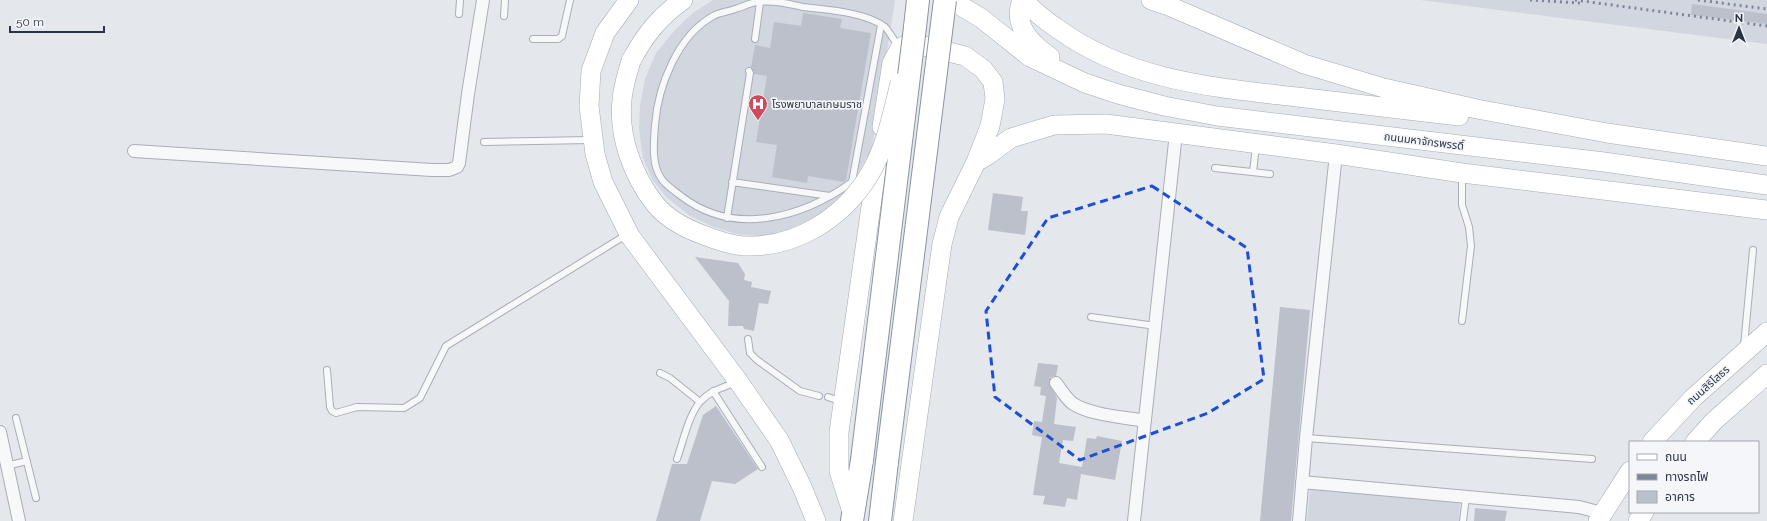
<svg xmlns="http://www.w3.org/2000/svg" width="1767" height="521" viewBox="0 0 1767 521" font-family="Raleway,'Noto Sans Thai',sans-serif">
  <rect width="100%" height="100%" fill="#e4e7ec"/>
  <path fill="#d2d6de" d="M713,0H895L872,148L850,187L834,204L809,222L790,231L765,237L737,234L714,227L690,216L666,197L652,179L643,158L639,129L640,105L645,79L656,53L675,30L694,12Z
    M1420,0H1767V44Z
    M1310,489L1460,502L1459,521H1307Z"/>
  <path fill="#bbc0ca" d="M1692,4L1767,14V24L1691,15Z
    M803,13L842,19L840,28L871,33L846,180L844,182L808,176L807,183L772,177L777,145L756,142L767,76L754,74L751,67L755,45L770,48L774,22L801,26Z
    M993,193L1023,197L1021,211H1028L1025,235L988,230Z
    M695,257L738,263L745,274L744,280L752,282L751,287L771,291L768,304L759,303L754,331L744,329L743,326H728L729,301Z
    M1280,307L1310,310L1291,521H1260Z
    M1038,363L1058,365L1056,376L1051,377L1049,383L1057,398L1054,424L1076,427L1073,441L1063,440L1059,463L1082,467L1087,438L1096,439L1097,436L1122,441L1115,480L1081,474L1077,500L1067,498L1065,507L1043,504L1045,496L1033,495L1042,437L1032,435L1034,421L1042,422L1046,396L1040,395L1041,387L1034,386Z
    M716,406L758,469L735,484L712,481L700,521H656L672,464H687L703,415Z
    M1475,508L1507,511L1505,521H1474Z"/>
  <g fill="none" stroke-linecap="round" stroke-linejoin="round">
    <defs>
      <path id="lane" d="M459,14L460,0
        M504,16L505,0
        M881,25L852,182C802,218 734,237 681,196C675,191 665,185 661,178C651,164 654,141 655,125C658,86 678,34 715,15C722,12 731,11 738,8C745,6 752,2 758,2C773,0 789,4 803,7C827,10 866,12 885,27C890,32 894,41 899,47
        M533,39H558L562,36L570,0
        M755,39L760,2
        M484,142L590,140
        M1215,168L1270,174
        M1253,172L1256,146
        M732,182L830,196
        M727,218L750,73L749,71
        M1091,317L1156,326
        M1462,321L1471,246L1469,227L1462,205V174
        M748,339L750,353L757,360L800,391L819,396
        M1744,346L1753,250
        M327,370L330,407L332,411L336,413L357,407L404,408L420,398L446,346L626,235
        M660,373L670,378L700,402
        M713,391L762,467
        M828,397L842,402
        M16,418L36,498
        M1306,438L1592,459
        M677,459C683,442 689,413 701,401C710,391 724,387 736,382
        M6,466L27,461
        M1463,521L1466,497"/>
      <path id="street" d="M134,151L432,170H449L457,167L459,163L468,94L483,0
        M1056,383C1061,390 1066,398 1072,403C1089,415 1124,417 1145,421
        M0,432L19,521
        M1302,482L1579,507L1602,513
        M1134,521L1176,133
        M1299,521L1306,438L1336,154"/>
      <path id="primary" d="M629,0L605,33L591,71L589,106L595,154L603,182L630,236L738,381L779,440L802,487L816,521
        M951,0L981,18L1030,57L1085,83L1118,94L1164,106L1217,116L1604,162L1767,185
        M1022,0C1012,26 1031,43 1050,57
        M1024,0C1033,11 1046,21 1058,29C1130,81 1212,87 1297,97C1351,103 1405,110 1459,116
        M1151,0L1169,6L1304,64L1384,88L1477,109L1607,133L1767,156
        M631,61C644,36 659,17 683,0
        M882,127L892,63L900,48L904,46L916,44L965,56L983,69L993,82L995,99L990,126L976,162L949,217L942,244L903,521
        M976,162L988,155L1011,138L1054,125L1106,124L1336,154L1462,173L1767,210
        M1652,442L1693,398L1767,332
        M1695,442L1714,421L1767,374
        M853,515L839,471V432L878,157
        M1598,521L1630,471
        M1638,521L1644,512"/>
      <path id="highway" d="M915,27L918,0
        M852,521L862,460
        M880,521L887,462"/>
    </defs>
    <use href="#lane" stroke="#a9aeb7" stroke-width="8"/>
    <use href="#street" stroke="#a9aeb7" stroke-width="14"/>
    <use href="#primary" stroke="#a3abb8" stroke-width="20"/>
    <use href="#highway" stroke="#8b94a3" stroke-width="24"/>
    <use href="#lane" stroke="#f7f8fa" stroke-width="6"/>
    <use href="#street" stroke="#f7f8fa" stroke-width="12"/>
    <use href="#primary" stroke="#fff" stroke-width="19"/>
    <use href="#highway" stroke="#fff" stroke-width="22"/>
    <path stroke="#7d8696" stroke-width="3" stroke-dasharray="2 4" stroke-linecap="butt" d="M1530,0L1580,3
      M1575,0L1767,26
      M1698,0L1767,9"/>
    <defs>
      <path id="primary-bridge" d="M631,61C627,74 623,87 622,100C618,136 633,176 655,204C667,219 689,230 706,236C719,241 733,246 747,246C797,247 842,218 868,177C886,148 892,115 900,83"/>
      <path id="highway-bridge" d="M862,460L915,27
        M887,462L945,0"/>
    </defs>
    <use href="#primary-bridge" stroke="#a3abb8" stroke-width="20" stroke-linecap="butt"/>
    <use href="#highway-bridge" stroke="#8b94a3" stroke-width="24" stroke-linecap="butt"/>
    <use href="#primary-bridge" stroke="#fff" stroke-width="19"/>
    <use href="#highway-bridge" stroke="#fff" stroke-width="22"/>
  </g>
  <path fill="none" stroke="#1d4ed8" stroke-width="3" stroke-dasharray="8 5" stroke-linejoin="round" d="M1152,186L1247,248L1264,379L1208,413L1080,460L995,397L986,311L1048,218Z"/>
  <defs>
    <symbol id="hospital-pin" viewBox="-11 -11 22 30"><path d="M0 17L-7.5 6A9.5 9.5 0 1 1 7.5 6Z" fill="#d1495b" stroke="#f4f6f9"/><path d="M-5-5h3v3.5h4V-5h3V5h-3V1.5h-4V5h-3Z" fill="#fff"/></symbol>
  </defs>
  <g fill-rule="evenodd">
    <use href="#hospital-pin" x="747" y="93" width="22" height="30"/>
  </g>
  <g text-anchor="middle" stroke-width="3.5" stroke-linejoin="round" paint-order="stroke">
    <g font-size="11" fill="#2b3445" stroke="#f4f6f9" text-anchor="start">
      <text x="772" y="108">โรงพยาบาลเกษมราช</text>
    </g>
    <g font-size="11" fill="#2b3445" stroke="#f4f6f9">
      <text transform="translate(1424 141) rotate(7)" y="4">ถนนมหาจักรพรรดิ์</text>
      <text transform="translate(1708 385) rotate(-42)" y="4">ถนนสิริโสธร</text>
    </g>
  </g>
  <rect x="1629" y="441" width="130" height="72" fill="#f4f6f9" stroke="#a4a8b1"/>
  <rect x="1637" y="454" width="20" height="6" fill="#ffffff" stroke="#a4a8b1"/>
  <text x="1665" y="461" font-size="12" fill="#2b3445">ถนน</text>
  <rect x="1637" y="474" width="20" height="6" fill="#7d8696" stroke="#a4a8b1"/>
  <text x="1665" y="481" font-size="12" fill="#2b3445">ทางรถไฟ</text>
  <rect x="1637" y="491" width="20" height="12" fill="#bbc0ca" stroke="#a4a8b1"/>
  <text x="1665" y="501" font-size="12" fill="#2b3445">อาคาร</text>
  <g transform="translate(1739 28)" stroke="#f4f6f9" stroke-width="3" paint-order="stroke">
  <path d="M0-3L7 15L0 10L-7 15Z" fill="#2b3445"/>
  <text y="-6" font-size="11" font-weight="bold" text-anchor="middle" fill="#2b3445">N</text>
  </g>
  <path d="M10 26v6h94v-6" fill="none" stroke="#2b3445" stroke-width="2"/>
  <text x="16" y="26" font-size="12" fill="#2b3445" stroke="#f4f6f9" stroke-width="3" paint-order="stroke">50 m</text>
</svg>
